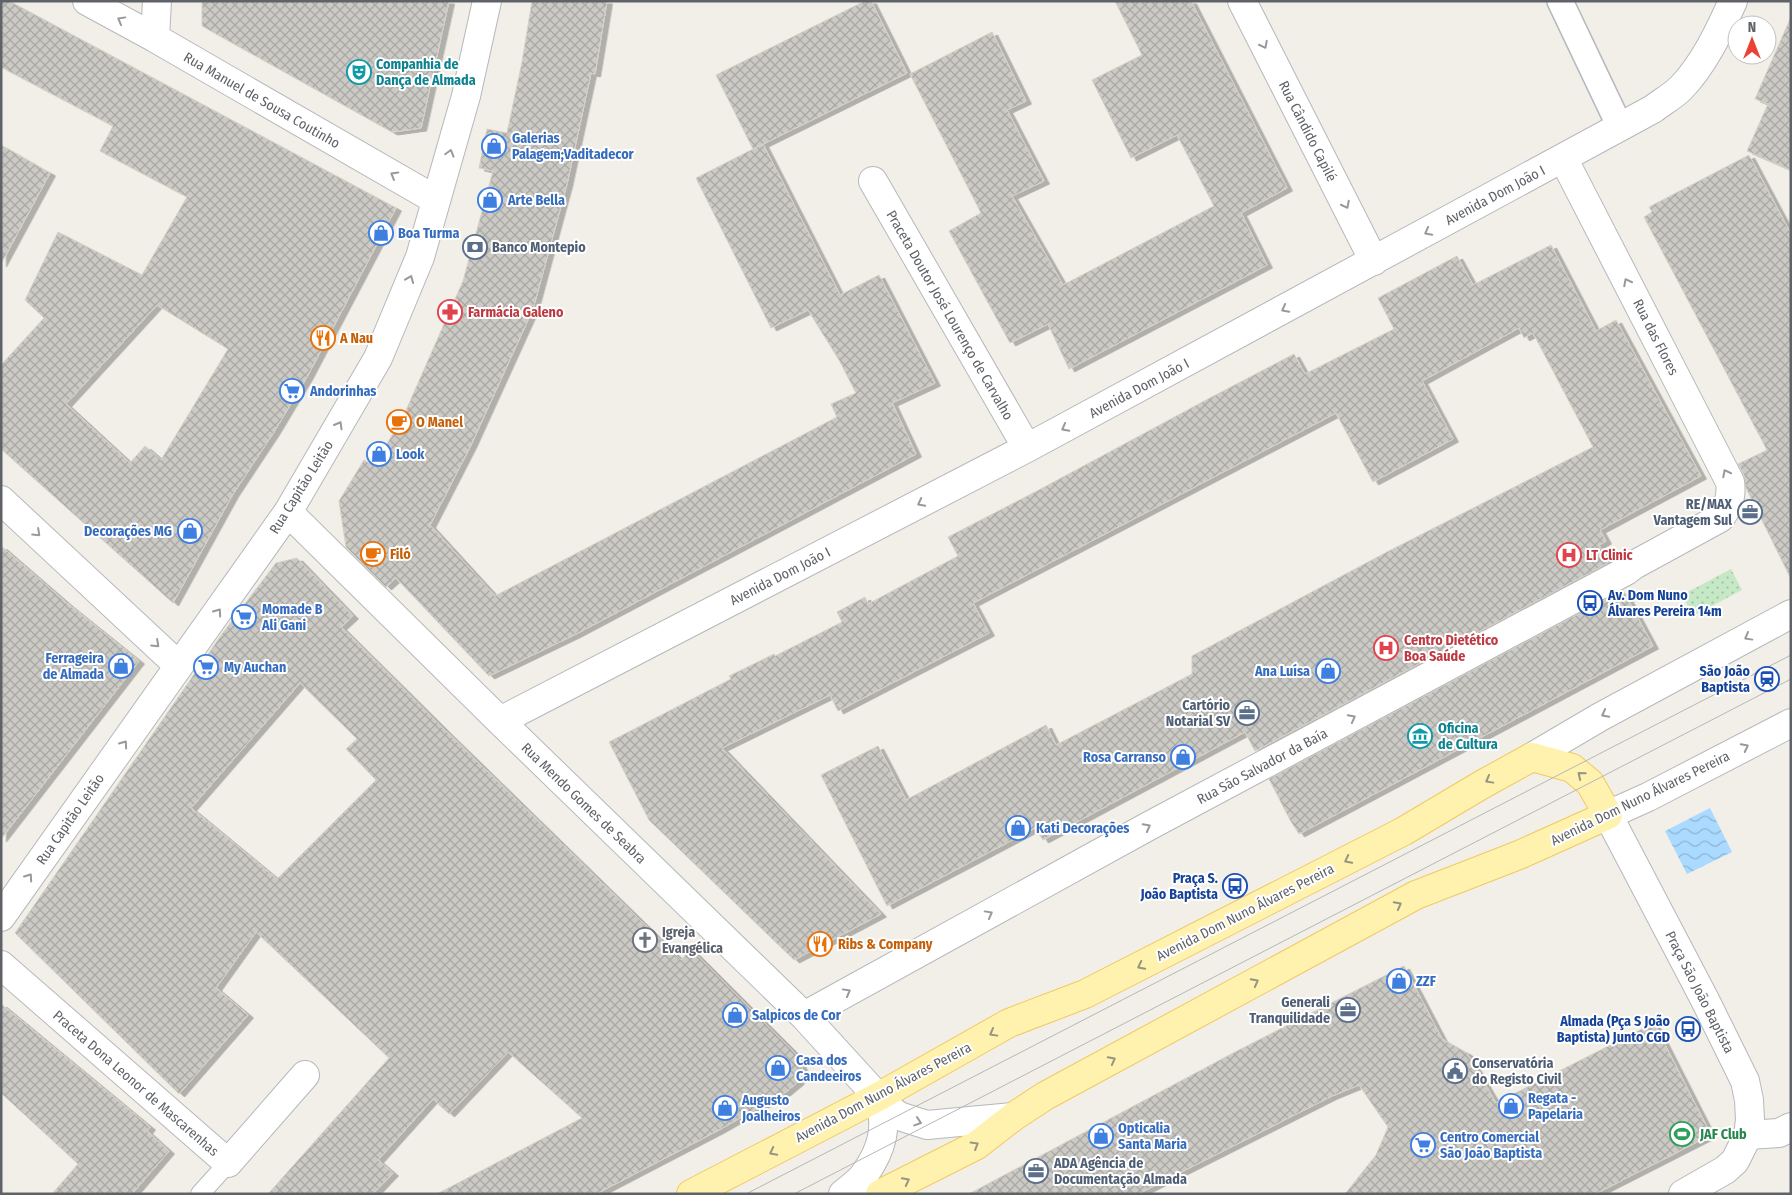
<svg xmlns="http://www.w3.org/2000/svg" width="1792" height="1195" viewBox="0 0 1792 1195" font-family="'Fira Sans Condensed',sans-serif">
  <defs>
    <pattern id="grass-dots" width="8" height="8" patternUnits="userSpaceOnUse" patternTransform="scale(1.25)"><rect width="8" height="8" fill="#c5e8c5"/><path d="M2 2h.1M6 6h.1" fill="none" stroke="#a3c0a4" stroke-width="1.8" stroke-linecap="round"/></pattern>
    <pattern id="water-waves" width="16" height="10" patternUnits="userSpaceOnUse" patternTransform="scale(1.25)"><rect width="16" height="10" fill="#aadaff"/><path d="M0 5q4-4 8 0t8 0" fill="none" stroke="#8eb4d2"/></pattern>
    <pattern id="building-cross-hatch" width="8" height="8" patternUnits="userSpaceOnUse" patternTransform="scale(1.25)"><rect width="8" height="8" fill="#cccac5"/><path d="M0 0l8 8M0 8l8-8" fill="none" stroke="#a9a8a4"/></pattern>
    <filter id="shadow"><feDropShadow dx="5.5" dy="3" stdDeviation="0" flood-color="#0004"/></filter>
  </defs>
  <rect width="100%" height="100%" fill="#f1efe8"/>
  <path fill="url(#grass-dots)" d="M1731,569L1742,590L1693,616L1682,595Z"/>
  <path fill="url(#water-waves)" d="M1710,808L1732,852L1687,874L1665,831Z"/>
  <path fill="url(#building-cross-hatch)" stroke="#d6d1c6" fill-rule="evenodd" filter="url(#shadow)" d="M1,1H9L396,208L307,377L274,432L233,494L173,603L1,449V365L44,318L25,300L58,232L142,275L187,197L100,151L113,126L1,67ZM157,305L228,349L161,460L145,446L130,463L66,404Z
    M202,1H449L421,128L392,132L202,26Z
    M532,1H607L595,74L591,73L567,184L533,309L471,445L430,525L495,596L837,417L831,404L856,393L839,360L808,310L771,328L696,178L763,144L840,295L879,275L935,383L892,403L916,454L576,634L489,676L396,578L386,587L346,547L339,501L364,460L374,466L404,415L463,281L493,171L479,168L487,129L507,133L522,62Z
    M865,1H871L907,73L753,149L716,75Z
    M1115,1H1191L1287,188L1241,213L1267,265L1069,369L1048,324L1010,343L949,231L981,213L910,74L992,32L1026,101L1007,110L1044,181L1012,196L1063,285L1214,206L1177,135L1131,158L1092,80L1142,55Z
    M1791,17V170L1747,151L1768,104L1755,99Z
    M1,145L50,173L1,264Z
    M1749,155L1791,234V579L1746,488L1744,475L1738,464L1767,450L1644,217L1652,212L1649,207Z
    M1551,245L1596,331L1616,320L1701,476L1600,530L1606,541L1599,545L1608,563L1255,751L1245,732L1043,840L1035,828L887,906L821,775L878,746L906,800L1046,725L1056,745L1192,674V656L1385,553L1593,447L1533,333L1524,338L1519,328L1422,381L1453,439L1373,482L1336,413L973,603L989,633L838,711L830,695L722,748L881,914L794,960L649,820L609,742L731,679L729,676L774,654L775,656L842,622L837,612L865,597L868,604L958,556L948,537L1037,491L1208,399L1294,354L1305,374L1394,329L1378,298L1457,256L1473,285Z
    M1,546L68,604L139,661L1,839Z
    M297,558L353,616L341,627L447,732L681,960L691,949L796,1054L803,1070L798,1082L786,1092L719,1130L596,1194H437L582,1118L508,1052L449,1114L433,1099L378,1160L393,1173L373,1194H268L389,1058L256,932L216,988L248,1015L179,1094L15,933L222,634L276,563ZM300,683L357,739L346,749L376,780L277,879L191,808Z
    M1623,590L1653,646L1299,834L1290,820L1269,779Z
    M1404,966L1442,1039L1467,1053L1496,1103L1654,1023L1711,1135L1595,1194H1345L1376,1155L1388,1127L1359,1085L1332,1096L1138,1194H969L1235,1052Z
    M1,1004L150,1127L147,1131L169,1151L132,1194H52L78,1164L1,1093Z"/>
  <g fill="none" stroke-linecap="round" stroke-linejoin="round">
    <defs>
      <path id="service" d="M200,1194L228,1163"/>
      <path id="pedestrian" d="M1560,1L1620,127"/>
      <path id="minor" d="M87,1L155,38L436,200
        M1242,1L1374,261
        M155,38L157,1
        M873,181L1027,448
        M1,500L179,666
        M288,512L500,721L804,1016L888,1108L899,1116L927,1125L1013,1117
        M500,721L1027,448L1653,109C1662,102 1673,96 1681,88C1704,64 1719,32 1733,1
        M1532,757L1600,717L1791,614
        M1608,815L1648,797L1791,723
        M1,917L288,512L378,358L420,257L466,96L487,1
        M1,965L228,1163L305,1075
        M804,1016L1147,827L1626,571L1634,565L1720,518C1729,507 1732,496 1730,482L1563,158
        M1748,1135L1779,1133L1791,1127
        M843,1194C850,1188 859,1182 864,1175C882,1150 889,1126 878,1097"/>
      <path id="tertiary" d="M1608,815L1705,1000L1745,1081L1749,1100L1750,1120L1748,1135L1735,1161L1725,1170L1683,1194"/>
      <path id="primary" d="M691,1194L878,1097L1009,1023L1085,994L1404,831L1483,784L1532,757L1572,768L1590,783L1608,815L1519,855L1416,895L1045,1096L1013,1117L977,1145L880,1194"/>
    </defs>
    <use href="#service" stroke="#b5b8bc" stroke-width="20"/>
    <use href="#pedestrian" stroke="#b5b8bc" stroke-width="28"/>
    <use href="#minor" stroke="#b5b8bc" stroke-width="30"/>
    <use href="#tertiary" stroke="#b5b8bc" stroke-width="30"/>
    <use href="#primary" stroke="#f2c960" stroke-width="30"/>
    <use href="#service" stroke="#fff" stroke-width="18"/>
    <use href="#pedestrian" stroke="#fff" stroke-width="25"/>
    <use href="#minor" stroke="#fff" stroke-width="28"/>
    <use href="#tertiary" stroke="#fff" stroke-width="28"/>
    <use href="#primary" stroke="#fff2af" stroke-width="28"/>
    <path stroke="#b6b7b8" stroke-width="1" d="M746,1194L1791,655
      M794,1194L1791,679"/>
  </g>
  <defs><path id="oneway-chevron" d="M-2-3.5L2.5 0L-2 3.5" fill="none" stroke-width="1.6" stroke-linecap="round" stroke-linejoin="round" transform="scale(1.25)"/></defs>
  <g stroke="#979a9d">
    <use href="#oneway-chevron" transform="translate(121 20) rotate(-151)"/>
    <use href="#oneway-chevron" transform="translate(1264 45) rotate(63)"/>
    <use href="#oneway-chevron" transform="translate(450 153) rotate(-74)"/>
    <use href="#oneway-chevron" transform="translate(394 175) rotate(-150)"/>
    <use href="#oneway-chevron" transform="translate(1346 205) rotate(63)"/>
    <use href="#oneway-chevron" transform="translate(1428 232) rotate(152)"/>
    <use href="#oneway-chevron" transform="translate(410 279) rotate(-68)"/>
    <use href="#oneway-chevron" transform="translate(1627 282) rotate(-117)"/>
    <use href="#oneway-chevron" transform="translate(1285 309) rotate(152)"/>
    <use href="#oneway-chevron" transform="translate(339 425) rotate(-60)"/>
    <use href="#oneway-chevron" transform="translate(1065 428) rotate(152)"/>
    <use href="#oneway-chevron" transform="translate(1726 473) rotate(-117)"/>
    <use href="#oneway-chevron" transform="translate(921 503) rotate(153)"/>
    <use href="#oneway-chevron" transform="translate(37 533) rotate(43)"/>
    <use href="#oneway-chevron" transform="translate(218 612) rotate(-55)"/>
    <use href="#oneway-chevron" transform="translate(1748 637) rotate(151)"/>
    <use href="#oneway-chevron" transform="translate(156 644) rotate(43)"/>
    <use href="#oneway-chevron" transform="translate(1605 714) rotate(152)"/>
    <use href="#oneway-chevron" transform="translate(1352 718) rotate(-28)"/>
    <use href="#oneway-chevron" transform="translate(124 744) rotate(-55)"/>
    <use href="#oneway-chevron" transform="translate(1745 747) rotate(-27)"/>
    <use href="#oneway-chevron" transform="translate(1147 827) rotate(-28)"/>
    <use href="#oneway-chevron" transform="translate(29 877) rotate(-55)"/>
    <use href="#oneway-chevron" transform="translate(989 914) rotate(-29)"/>
    <use href="#oneway-chevron" transform="translate(847 992) rotate(-29)"/>
    <use href="#oneway-chevron" transform="translate(918 1122) rotate(18)"/>
  </g>
  <g stroke="#979581">
    <use href="#oneway-chevron" transform="translate(1581 775) rotate(-141)"/>
    <use href="#oneway-chevron" transform="translate(1489 780) rotate(151)"/>
    <use href="#oneway-chevron" transform="translate(1348 860) rotate(153)"/>
    <use href="#oneway-chevron" transform="translate(1398 905) rotate(-28)"/>
    <use href="#oneway-chevron" transform="translate(1141 966) rotate(153)"/>
    <use href="#oneway-chevron" transform="translate(1255 982) rotate(-28)"/>
    <use href="#oneway-chevron" transform="translate(993 1033) rotate(151)"/>
    <use href="#oneway-chevron" transform="translate(1112 1060) rotate(-28)"/>
    <use href="#oneway-chevron" transform="translate(975 1145) rotate(-31)"/>
    <use href="#oneway-chevron" transform="translate(773 1152) rotate(153)"/>
    <use href="#oneway-chevron" transform="translate(906 1181) rotate(-27)"/>
  </g>
  <defs>
    <symbol id="theatre-ring" viewBox="-11 -11 22 22"><circle r="9.5" fill="#fff" stroke="#0f9aa8" stroke-width="1.5"/><path d="M-5-5.5Q0-4 5-5.5V0Q5 5 0 6Q-5 5-5 0ZM-3.3-2.5H-1v1.5H-3.3ZM1-2.5H3.3v1.5H1ZM-2.8 1Q0 5.5 2.8 1Z" fill="#0f9aa8"/></symbol>
    <symbol id="shop-ring" viewBox="-11 -11 22 22"><circle r="9.5" fill="#fff" stroke="#3f7fe0" stroke-width="1.5"/><path d="M-5-2.5h2.3a2.7 3.5 0 0 1 5.4 0H5L5.5 6h-11ZM-1.5-2.5h3a1.5 2.3 0 0 0-3 0Z" fill="#3f7fe0"/></symbol>
    <symbol id="bank-ring" viewBox="-11 -11 22 22"><circle r="9.5" fill="#fff" stroke="#5c6f8a" stroke-width="1.5"/><path d="M-6-4H6V4H-6ZM0-2.3a2.3 2.3 0 1 0 0 4.6a2.3 2.3 0 1 0 0-4.6Z" fill="#5c6f8a"/></symbol>
    <symbol id="pharmacy-ring" viewBox="-11 -11 22 22"><circle r="9.5" fill="#fff" stroke="#e0444e" stroke-width="1.5"/><path d="M-2-6h4v4h4v4h-4v4h-4v-4h-4v-4h4Z" fill="#e0444e"/></symbol>
    <symbol id="restaurant-ring" viewBox="-11 -11 22 22"><circle r="9.5" fill="#fff" stroke="#e8710a" stroke-width="1.5"/><path d="M-5-6h1v4h1v-4h1v4h1v-4h1v5L-1.5 .5V6h-2V.5L-5-1ZM5-6V6H3V1.5H1.5Q1.5-4 5-6Z" fill="#e8710a"/></symbol>
    <symbol id="supermarket-ring" viewBox="-11 -11 22 22"><circle r="9.5" fill="#fff" stroke="#3f7fe0" stroke-width="1.5"/><path d="M-6-5.5h2.5l.6 2H6L4.5 2H-2.5L-4.4-4H-6ZM-1.5 3.2a1.3 1.3 0 1 0 .1 0ZM3 3.2a1.3 1.3 0 1 0 .1 0Z" fill="#3f7fe0"/></symbol>
    <symbol id="cafe-ring" viewBox="-11 -11 22 22"><circle r="9.5" fill="#fff" stroke="#e8710a" stroke-width="1.5"/><path d="M-5.5-4.5H6V0H3Q3 3.5 0 3.5H-2.5Q-5.5 3.5-5.5 0ZM3-3.2v2h1.7v-2ZM-6 4.5H4V6H-6Z" fill="#e8710a"/></symbol>
    <symbol id="office-ring" viewBox="-11 -11 22 22"><circle r="9.5" fill="#fff" stroke="#5c6f8a" stroke-width="1.5"/><path d="M-6-3h4V-5.5h4V-3h4V5H-6ZM-1-4.5V-3h2v-1.5ZM-6 0V1H6V0Z" fill="#5c6f8a"/></symbol>
    <symbol id="hospital-ring" viewBox="-11 -11 22 22"><circle r="9.5" fill="#fff" stroke="#e0444e" stroke-width="1.5"/><path d="M-5-5h3v3.5h4V-5h3V5h-3V1.5h-4V5h-3Z" fill="#e0444e"/></symbol>
    <symbol id="bus-ring" viewBox="-11 -11 22 22"><circle r="9.5" fill="#fff" stroke="#1a4fb4" stroke-width="1.5"/><path d="M-5-6H5V4H4V6H2V4H-2V6H-4V4H-5ZM-3.5-4V0h7V-4ZM-3.5 1.2v1.5H-2V1.2ZM2 1.2v1.5H3.5V1.2Z" fill="#1a4fb4"/></symbol>
    <symbol id="station-ring" viewBox="-11 -11 22 22"><circle r="9.5" fill="#fff" stroke="#1a4fb4" stroke-width="1.5"/><path d="M-3-6H3Q5-6 5-4V2Q5 4 3 4L4.5 6H3L1.5 4h-3L-3 6H-4.5L-3 4Q-5 4-5 2V-4Q-5-6-3-6ZM-3.5-4v3h7v-3ZM-3.5 1v1.5H-2V1ZM2 1v1.5H3.5V1Z" fill="#1a4fb4"/></symbol>
    <symbol id="museum-ring" viewBox="-11 -11 22 22"><circle r="9.5" fill="#fff" stroke="#0f9aa8" stroke-width="1.5"/><path d="M0-6L6-3V-2H-6V-3ZM-5-1h2V3h-2ZM-1-1h2V3h-2ZM3-1h2V3H3ZM-6 4H6V6H-6Z" fill="#0f9aa8"/></symbol>
    <symbol id="church-ring" viewBox="-11 -11 22 22"><circle r="9.5" fill="#fff" stroke="#6b7280" stroke-width="1.5"/><path d="M-1.2-6h2.4v3.5h3.3v2.4h-3.3V6h-2.4V-.1h-3.3v-2.4h3.3Z" fill="#6b7280"/></symbol>
    <symbol id="civic-ring" viewBox="-11 -11 22 22"><circle r="9.5" fill="#fff" stroke="#5c6f8a" stroke-width="1.5"/><path d="M-.6-6.5H3V-4.5H.6V-3L4-1V1h2V6H-6V1h2V-1L-.6-3ZM-1.2 2.5V6h2.4V2.5Z" fill="#5c6f8a"/></symbol>
    <symbol id="stadium-ring" viewBox="-11 -11 22 22"><circle r="9.5" fill="#fff" stroke="#2e9e5b" stroke-width="1.5"/><path d="M0-5a6.5 5 0 1 0 0 10a6.5 5 0 1 0 0-10ZM-3.5-1.8h7v3.6h-7Z" fill="#2e9e5b"/></symbol>
  </defs>
  <g fill-rule="evenodd">
    <use href="#theatre-ring" x="345" y="58" width="28" height="28"/>
    <use href="#shop-ring" x="480" y="132" width="28" height="28"/>
    <use href="#shop-ring" x="476" y="186" width="28" height="28"/>
    <use href="#shop-ring" x="367" y="219" width="28" height="28"/>
    <use href="#bank-ring" x="461" y="233" width="28" height="28"/>
    <use href="#pharmacy-ring" x="436" y="298" width="28" height="28"/>
    <use href="#restaurant-ring" x="309" y="324" width="28" height="28"/>
    <use href="#supermarket-ring" x="278" y="377" width="28" height="28"/>
    <use href="#cafe-ring" x="385" y="408" width="28" height="28"/>
    <use href="#shop-ring" x="365" y="440" width="28" height="28"/>
    <use href="#office-ring" x="1736" y="498" width="28" height="28"/>
    <use href="#shop-ring" x="176" y="517" width="28" height="28"/>
    <use href="#cafe-ring" x="359" y="540" width="28" height="28"/>
    <use href="#hospital-ring" x="1555" y="541" width="28" height="28"/>
    <use href="#bus-ring" x="1576" y="589" width="28" height="28"/>
    <use href="#supermarket-ring" x="230" y="603" width="28" height="28"/>
    <use href="#hospital-ring" x="1372" y="634" width="28" height="28"/>
    <use href="#shop-ring" x="107" y="652" width="28" height="28"/>
    <use href="#supermarket-ring" x="192" y="653" width="28" height="28"/>
    <use href="#shop-ring" x="1314" y="657" width="28" height="28"/>
    <use href="#station-ring" x="1753" y="665" width="28" height="28"/>
    <use href="#office-ring" x="1233" y="699" width="28" height="28"/>
    <use href="#museum-ring" x="1406" y="722" width="28" height="28"/>
    <use href="#shop-ring" x="1169" y="743" width="28" height="28"/>
    <use href="#shop-ring" x="1004" y="814" width="28" height="28"/>
    <use href="#bus-ring" x="1221" y="872" width="28" height="28"/>
    <use href="#church-ring" x="631" y="926" width="28" height="28"/>
    <use href="#restaurant-ring" x="806" y="930" width="28" height="28"/>
    <use href="#shop-ring" x="1385" y="967" width="28" height="28"/>
    <use href="#office-ring" x="1334" y="996" width="28" height="28"/>
    <use href="#shop-ring" x="721" y="1001" width="28" height="28"/>
    <use href="#bus-ring" x="1674" y="1015" width="28" height="28"/>
    <use href="#shop-ring" x="764" y="1054" width="28" height="28"/>
    <use href="#civic-ring" x="1441" y="1057" width="28" height="28"/>
    <use href="#shop-ring" x="1497" y="1092" width="28" height="28"/>
    <use href="#shop-ring" x="711" y="1094" width="28" height="28"/>
    <use href="#stadium-ring" x="1668" y="1120" width="28" height="28"/>
    <use href="#shop-ring" x="1087" y="1122" width="28" height="28"/>
    <use href="#supermarket-ring" x="1409" y="1131" width="28" height="28"/>
    <use href="#office-ring" x="1022" y="1157" width="28" height="28"/>
  </g>
  <g text-anchor="middle" stroke-width="4" stroke-linejoin="round" paint-order="stroke">
    <g font-size="14" font-weight="bold" fill="#0d838f" stroke="#fff" text-anchor="start">
      <text x="376" y="69">Companhia de<tspan x="376" dy="16">Dança de Almada</tspan></text>
      <text x="1438" y="733">Oficina<tspan x="1438" dy="16">de Cultura</tspan></text>
    </g>
    <g font-size="14" fill="#5f6368" stroke="#fff">
      <text transform="translate(262 100) rotate(30)" y="5">Rua Manuel de Sousa Coutinho</text>
      <text transform="translate(1308 131) rotate(63)" y="5">Rua Cândido Capilé</text>
      <text transform="translate(1495 195) rotate(-28)" y="5">Avenida Dom João I</text>
      <text transform="translate(950 315) rotate(60)" y="5">Praceta Doutor José Lourenço de Carvalho</text>
      <text transform="translate(1656 337) rotate(63)" y="5">Rua das Flores</text>
      <text transform="translate(1139 388) rotate(-28)" y="5">Avenida Dom João I</text>
      <text transform="translate(301 487) rotate(-58)" y="5">Rua Capitão Leitão</text>
      <text transform="translate(780 576) rotate(-27)" y="5">Avenida Dom João I</text>
      <text transform="translate(1262 766) rotate(-28)" y="5">Rua São Salvador da Baía</text>
      <text transform="translate(1640 798) rotate(-26)" y="5">Avenida Dom Nuno Álvares Pereira</text>
      <text transform="translate(584 803) rotate(44)" y="5">Rua Mendo Gomes de Seabra</text>
      <text transform="translate(70 819) rotate(-55)" y="5">Rua Capitão Leitão</text>
      <text transform="translate(1245 912) rotate(-27)" y="5">Avenida Dom Nuno Álvares Pereira</text>
      <text transform="translate(1700 992) rotate(63)" y="5">Praça São João Baptista</text>
      <text transform="translate(136 1083) rotate(41)" y="5">Praceta Dona Leonor de Mascarenhas</text>
      <text transform="translate(883 1092) rotate(-28)" y="5">Avenida Dom Nuno Álvares Pereira</text>
    </g>
    <g font-size="14" font-weight="bold" fill="#366cbe" stroke="#fff" text-anchor="start">
      <text x="512" y="143">Galerias<tspan x="512" dy="16">Palagem;Vaditadecor</tspan></text>
      <text x="508" y="205">Arte Bella</text>
      <text x="398" y="238">Boa Turma</text>
      <text x="310" y="396">Andorinhas</text>
      <text x="396" y="459">Look</text>
      <text x="172" y="536" text-anchor="end">Decorações MG</text>
      <text x="262" y="614">Momade B<tspan x="262" dy="16">Ali Gani</tspan></text>
      <text x="104" y="663" text-anchor="end">Ferrageira<tspan x="104" dy="16">de Almada</tspan></text>
      <text x="224" y="672">My Auchan</text>
      <text x="1310" y="676" text-anchor="end">Ana Luísa</text>
      <text x="1166" y="762" text-anchor="end">Rosa Carranso</text>
      <text x="1036" y="833">Kati Decorações</text>
      <text x="1416" y="986">ZZF</text>
      <text x="752" y="1020">Salpicos de Cor</text>
      <text x="796" y="1065">Casa dos<tspan x="796" dy="16">Candeeiros</tspan></text>
      <text x="1528" y="1103">Regata -<tspan x="1528" dy="16">Papelaria</tspan></text>
      <text x="742" y="1105">Augusto<tspan x="742" dy="16">Joalheiros</tspan></text>
      <text x="1118" y="1133">Opticalia<tspan x="1118" dy="16">Santa Maria</tspan></text>
      <text x="1440" y="1142">Centro Comercial<tspan x="1440" dy="16">São João Baptista</tspan></text>
    </g>
    <g font-size="14" font-weight="bold" fill="#4e5e75" stroke="#fff" text-anchor="start">
      <text x="492" y="252">Banco Montepio</text>
      <text x="1732" y="509" text-anchor="end">RE/MAX<tspan x="1732" dy="16">Vantagem Sul</tspan></text>
      <text x="1230" y="710" text-anchor="end">Cartório<tspan x="1230" dy="16">Notarial SV</tspan></text>
      <text x="1330" y="1007" text-anchor="end">Generali<tspan x="1330" dy="16">Tranquilidade</tspan></text>
      <text x="1472" y="1068">Conservatória<tspan x="1472" dy="16">do Registo Civil</tspan></text>
      <text x="1054" y="1168">ADA Agência de<tspan x="1054" dy="16">Documentação Almada</tspan></text>
    </g>
    <g font-size="14" font-weight="bold" fill="#be3a42" stroke="#fff" text-anchor="start">
      <text x="468" y="317">Farmácia Galeno</text>
      <text x="1586" y="560">LT Clinic</text>
      <text x="1404" y="645">Centro Dietético<tspan x="1404" dy="16">Boa Saúde</tspan></text>
    </g>
    <g font-size="14" font-weight="bold" fill="#c56008" stroke="#fff" text-anchor="start">
      <text x="340" y="343">A Nau</text>
      <text x="416" y="427">O Manel</text>
      <text x="390" y="559">Filó</text>
      <text x="838" y="949">Ribs &amp; Company</text>
    </g>
    <g font-size="14" font-weight="bold" fill="#164399" stroke="#fff" text-anchor="end">
      <text x="1608" y="600" text-anchor="start">Av. Dom Nuno<tspan x="1608" dy="16">Álvares Pereira 14m</tspan></text>
      <text x="1750" y="676">São João<tspan x="1750" dy="16">Baptista</tspan></text>
      <text x="1218" y="883">Praça S.<tspan x="1218" dy="16">João Baptista</tspan></text>
      <text x="1670" y="1026">Almada (Pça S João<tspan x="1670" dy="16">Baptista) Junto CGD</tspan></text>
    </g>
    <g font-size="14" font-weight="bold" fill="#5b616d" stroke="#fff" text-anchor="start">
      <text x="662" y="937">Igreja<tspan x="662" dy="16">Evangélica</tspan></text>
    </g>
    <g font-size="14" font-weight="bold" fill="#27864d" stroke="#fff" text-anchor="start">
      <text x="1700" y="1139">JAF Club</text>
    </g>
  </g>
  <rect width="1792" height="1195" fill="none" stroke="#5f6368" stroke-width="5"/>
  <g transform="translate(1752 40)"><circle r="24" fill="#ffffff" stroke="#bfc1c3"/>
  <path d="M0-4L9 19L0 12L-9 19Z" fill="#ea4335"/>
  <text y="-8" font-size="14" font-weight="bold" text-anchor="middle" fill="#5f6368">N</text>
  </g>
</svg>
